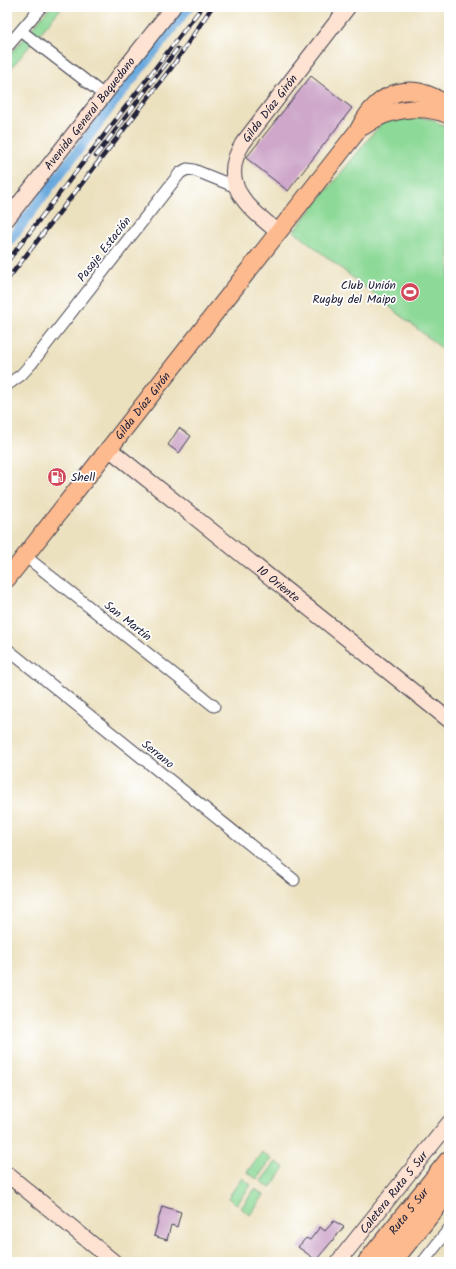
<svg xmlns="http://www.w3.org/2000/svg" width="456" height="1269" viewBox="0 0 456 1269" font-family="Kalam,sans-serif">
  <rect width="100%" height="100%" fill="#fff"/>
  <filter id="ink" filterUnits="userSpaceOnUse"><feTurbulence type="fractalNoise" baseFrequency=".025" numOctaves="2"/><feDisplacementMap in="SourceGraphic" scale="8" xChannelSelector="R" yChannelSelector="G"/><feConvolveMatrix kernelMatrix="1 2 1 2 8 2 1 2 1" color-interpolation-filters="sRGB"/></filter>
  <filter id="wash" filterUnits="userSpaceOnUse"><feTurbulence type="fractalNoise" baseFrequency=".012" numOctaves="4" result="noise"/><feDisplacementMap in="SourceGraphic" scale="16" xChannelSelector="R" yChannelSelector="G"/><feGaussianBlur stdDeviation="0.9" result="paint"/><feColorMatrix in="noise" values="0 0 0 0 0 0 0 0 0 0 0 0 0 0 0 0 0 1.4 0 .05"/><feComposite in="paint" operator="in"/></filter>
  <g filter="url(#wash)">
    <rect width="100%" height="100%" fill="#ece1bf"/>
    <path fill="#8dd997" stroke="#587e69" d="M50,7H62L7,73V58Z
      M403,117L432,119L449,129V354L294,231L384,120Z
      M262,1152L271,1159L257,1179L247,1172Z
      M276,1162L285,1168L270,1188L261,1181Z
      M242,1178L251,1185L237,1204L228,1198Z
      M255,1189L264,1195L250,1215L241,1208Z"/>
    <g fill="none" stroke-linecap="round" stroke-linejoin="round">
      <path stroke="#6aa9dd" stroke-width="10" d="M7,244L109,109L189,7"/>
    </g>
    <g id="blocks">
      <path fill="#cea7ca" d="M311,76L352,108L288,191L246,158Z
        M179,428L191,436L179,453L168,445Z
        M162,1206L181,1212L177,1227L171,1225L167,1240L154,1236Z
        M334,1221L344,1227L316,1260L298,1247L306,1238L310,1240L320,1227L325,1231Z"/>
    </g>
  </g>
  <g filter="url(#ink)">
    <use href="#blocks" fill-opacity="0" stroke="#403f4f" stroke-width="1"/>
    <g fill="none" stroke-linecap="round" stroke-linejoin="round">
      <defs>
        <path id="street" d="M21,31L104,95
          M7,47L41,7
          M7,385L21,375L31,364L180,173L187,169L194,170L236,187
          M25,556L214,706
          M7,649L294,880
          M423,1262L449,1229"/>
        <g id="secondary">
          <path id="s1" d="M7,219L173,7"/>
          <path id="s2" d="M278,232C249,208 217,184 243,143L348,7"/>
          <path id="s3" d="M108,448L449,720"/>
          <path d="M7,1174L114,1262"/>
          <path id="s4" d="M338,1262L449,1123"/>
        </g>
        <g id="primary">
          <path d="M364,126C388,108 421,104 449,115"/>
          <path id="s5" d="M7,579L359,129C379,89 413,79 449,107"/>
        </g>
        <g id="highway">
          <path id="s6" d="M368,1262L449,1161"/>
          <path d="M391,1262L449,1190"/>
        </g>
      </defs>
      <use href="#street" stroke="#403f4f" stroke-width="13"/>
      <use href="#secondary" stroke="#403f4f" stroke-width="17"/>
      <use href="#primary" stroke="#403f4f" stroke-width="19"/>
      <use href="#highway" stroke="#403f4f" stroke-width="22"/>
      <use href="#street" stroke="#fff" stroke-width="11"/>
      <use href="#secondary" stroke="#fee3d2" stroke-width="15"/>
      <use href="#primary" stroke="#fcba8e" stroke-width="17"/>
      <use href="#highway" stroke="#fcba8e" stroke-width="20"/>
      <defs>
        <path id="rail" d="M96,156L177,49
          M7,262L202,7
          M7,280L172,67L212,7"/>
      </defs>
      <use href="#rail" stroke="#22223b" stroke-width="4.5"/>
      <use href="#rail" stroke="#fff" stroke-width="3" stroke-dasharray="9" stroke-linecap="butt"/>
    </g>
  </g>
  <defs>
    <symbol id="stadium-disc" viewBox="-11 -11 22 22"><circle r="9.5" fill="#d1495b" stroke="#fff"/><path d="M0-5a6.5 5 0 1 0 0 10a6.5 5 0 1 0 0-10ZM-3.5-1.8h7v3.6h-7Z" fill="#fff"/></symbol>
    <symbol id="fuel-disc" viewBox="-11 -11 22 22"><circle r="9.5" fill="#d1495b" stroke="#fff"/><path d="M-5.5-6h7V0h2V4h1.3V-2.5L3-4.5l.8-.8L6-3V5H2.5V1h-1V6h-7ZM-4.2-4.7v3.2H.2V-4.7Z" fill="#fff"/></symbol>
  </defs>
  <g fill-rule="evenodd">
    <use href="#stadium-disc" x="399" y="281" width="22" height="22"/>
    <use href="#fuel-disc" x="46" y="466" width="22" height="22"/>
  </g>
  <g text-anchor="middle" stroke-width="3.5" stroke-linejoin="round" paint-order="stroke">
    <g font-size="12" fill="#22223b" stroke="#fff">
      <text dy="4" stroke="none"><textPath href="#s2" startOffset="152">Gilda Díaz Girón</textPath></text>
      <text dy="4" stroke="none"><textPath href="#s1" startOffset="134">Avenida General Baquedano</textPath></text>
      <text transform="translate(104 249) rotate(-52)" y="4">Pasaje Estación</text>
      <text dy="4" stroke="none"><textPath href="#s5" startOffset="220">Gilda Díaz Girón</textPath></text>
      <text dy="4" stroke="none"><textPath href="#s3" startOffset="218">10 Oriente</textPath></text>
      <text transform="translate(128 621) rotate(38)" y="4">San Martín</text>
      <text transform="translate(158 754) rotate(39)" y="4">Serrano</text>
      <text dy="4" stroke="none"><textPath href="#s4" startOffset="89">Caletera Ruta 5 Sur</textPath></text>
      <text dy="4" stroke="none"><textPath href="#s6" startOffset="65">Ruta 5 Sur</textPath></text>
    </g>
    <g font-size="12" fill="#22223b" stroke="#fff" text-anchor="end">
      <text x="396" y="289">Club Unión<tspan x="396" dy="14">Rugby del Maipo</tspan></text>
      <text x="71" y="481" text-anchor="start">Shell</text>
    </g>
  </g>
  <rect width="456" height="1269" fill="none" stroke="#fff" stroke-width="24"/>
</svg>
